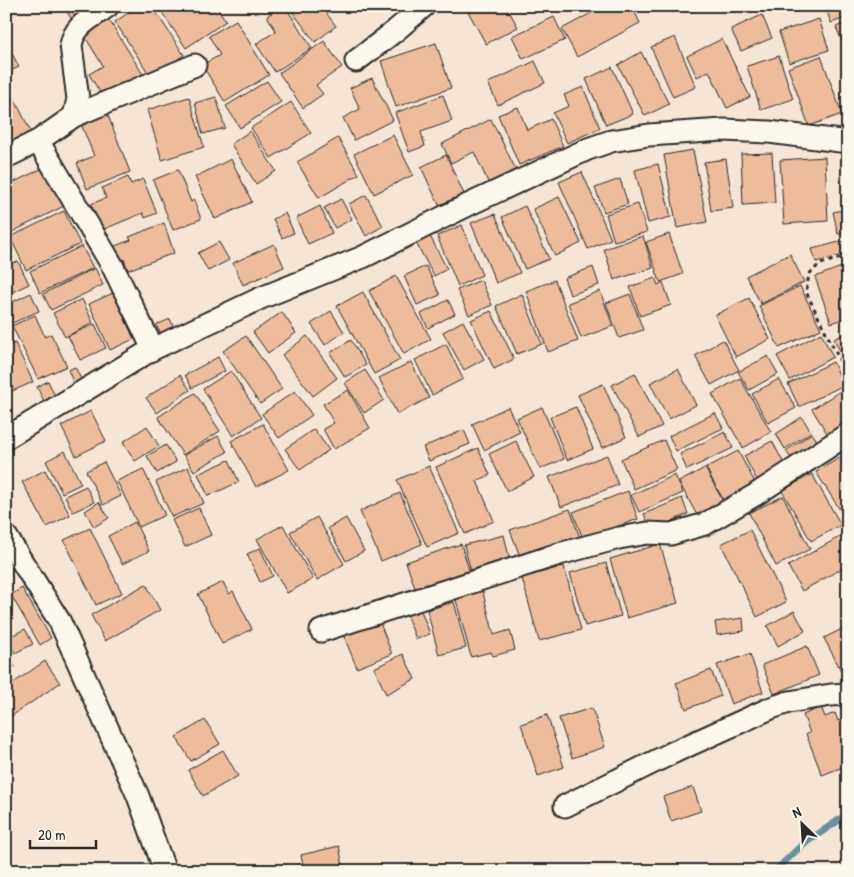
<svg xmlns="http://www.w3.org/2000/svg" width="854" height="877" viewBox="0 0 854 877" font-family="'Patrick Hand',sans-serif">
  <rect width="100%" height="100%" fill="#f6e5d4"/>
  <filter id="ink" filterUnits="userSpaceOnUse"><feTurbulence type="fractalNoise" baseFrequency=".02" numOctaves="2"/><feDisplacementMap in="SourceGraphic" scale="10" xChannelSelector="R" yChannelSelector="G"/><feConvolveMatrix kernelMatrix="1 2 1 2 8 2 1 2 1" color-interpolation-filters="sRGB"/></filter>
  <g filter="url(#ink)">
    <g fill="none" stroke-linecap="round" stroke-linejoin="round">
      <path stroke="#65939e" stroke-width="7" d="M775,871L802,845L848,814"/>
    </g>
    <path fill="#ecbc9c" stroke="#2b2b2b" d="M64,6H101L75,26Z
      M138,6H152L184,55L151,77L115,22Z
      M161,6H216L226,21L186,48L159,8Z
      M282,6H285L312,48L275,72L256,44L276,31L267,16Z
      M288,6H321L336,26L315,42Z
      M465,6H506L518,27L486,44Z
      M604,6H632L640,23L577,57L562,29Z
      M825,6H848V17L831,23Z
      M762,15L772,38L741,51L731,29Z
      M554,17L565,40L523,59L512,36Z
      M819,19L829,50L789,63L779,32Z
      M109,20L144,76L105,101L89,74L103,66L84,35Z
      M236,20L269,75L225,102L202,65L220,55L209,36Z
      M848,22V50L846,51L836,27Z
      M675,37L696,87L673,97L651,47Z
      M722,39L750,97L727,108L709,71L697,77L687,56Z
      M324,41L342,67L316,85L323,94L303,108L279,73Z
      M6,42L19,67L6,73Z
      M436,43L451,88L396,107L381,61Z
      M641,52L669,104L645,116L618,65Z
      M779,56L793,99L761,110L747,66Z
      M821,56L842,114L809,126L788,68Z
      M535,61L545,83L498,105L488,83Z
      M612,67L633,114L606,125L586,79Z
      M372,78L393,120L354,140L343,118L360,109L350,88Z
      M267,81L281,102L240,128L226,106Z
      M8,86L34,138L16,147L6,129V87Z
      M583,87L600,128L567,143L553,113L569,106L564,95Z
      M443,95L452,121L421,132L425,146L409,152L395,113Z
      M189,97L204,147L162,160L147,110Z
      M216,97L225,128L203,134L195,103Z
      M291,102L311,133L271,158L251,128Z
      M518,107L527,130L551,119L563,146L519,165L498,115Z
      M107,113L130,172L87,189L77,163L94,156L81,124Z
      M491,119L517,172L490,186L474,152L451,163L442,144Z
      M250,131L276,171L256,184L231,144Z
      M393,135L413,175L374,194L354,154Z
      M338,138L359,174L319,198L297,162Z
      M693,150L707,222L677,228L664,155Z
      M772,153L775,203L743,205L741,154Z
      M446,155L464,194L439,205L421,167Z
      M825,157L828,221L784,224L780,160Z
      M231,159L252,202L215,219L195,177Z
      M726,159L733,208L711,211L704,162Z
      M658,164L671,217L648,223L635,170Z
      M47,166L66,205L12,232L6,221V186Z
      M178,170L191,202L194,200L201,219L173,230L153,180Z
      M582,172L611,239L588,249L559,182Z
      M128,177L131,184L143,179L157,213L145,218L143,213L102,230L91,204L106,198L102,188Z
      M620,179L628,204L604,212L595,188Z
      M366,195L383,226L366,236L349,204Z
      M559,197L581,243L555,256L533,209Z
      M341,199L352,219L335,228L324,208Z
      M638,204L647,232L614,241L606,214Z
      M320,206L332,233L308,244L296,218Z
      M525,206L549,259L525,269L502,217Z
      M848,209V232L838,234L833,212Z
      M64,211L80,244L26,270L10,237Z
      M285,213L294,233L282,238L273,219Z
      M495,214L520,273L496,283L471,223Z
      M164,223L174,253L128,270L124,259L120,260L115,246L131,240L129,237Z
      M462,225L482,275L458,286L437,236Z
      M669,234L683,274L660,282L646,242Z
      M430,236L447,269L434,276L416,243Z
      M643,236L653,268L614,280L604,249Z
      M843,241L847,254L816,262L812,249Z
      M219,242L229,260L208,271L198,253Z
      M274,244L284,267L243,285L233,263Z
      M82,246L93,268L40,293L30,271Z
      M6,250L12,263L18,261L29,284L6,295Z
      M790,254L804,282L761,304L746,276Z
      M426,266L440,295L417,305L404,276Z
      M844,266L848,277V317L831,323L815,277Z
      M593,267L599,285L570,295L564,278Z
      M95,268L103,285L51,310L43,294Z
      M396,276L431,339L404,354L369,291Z
      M655,278L658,285L663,282L671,305L640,316L630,287Z
      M481,280L492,305L469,315L457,290Z
      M555,280L578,341L548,352L526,291Z
      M800,286L821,329L779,348L759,306Z
      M600,291L613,326L581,338L568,303Z
      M363,292L400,360L374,374L337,306Z
      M31,293L39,311L8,325L6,305Z
      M113,293L134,339L110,350L89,304Z
      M522,294L542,344L517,354L496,306Z
      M630,294L643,330L619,338L606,303Z
      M749,298L770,339L736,357L715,315Z
      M82,299L93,323L65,337L53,313Z
      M448,300L455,314L428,328L421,314Z
      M331,311L344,332L325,345L311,324Z
      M491,311L514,359L494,369L471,320Z
      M282,312L296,333L268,353L253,332Z
      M35,315L45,337L51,334L67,366L38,379L12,326Z
      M170,319L176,332L163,338L156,325Z
      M463,321L484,359L464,370L443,332Z
      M95,324L106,348L80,360L68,336Z
      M848,332V367L834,339Z
      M821,333L833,357L790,380L777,356Z
      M246,336L282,389L260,404L223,351Z
      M307,336L337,378L313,396L282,355Z
      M351,340L366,365L345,377L330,353Z
      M723,340L739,370L711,385L695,356Z
      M15,343L33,382L8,393L6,390V347Z
      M446,344L463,379L432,395L415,360Z
      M768,356L778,374L749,390L738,372Z
      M218,357L225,371L192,388L185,375Z
      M411,362L429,398L397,414L379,378Z
      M833,362L844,385L799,407L788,384Z
      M75,367L82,381L74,384L68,370Z
      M678,369L696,405L669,419L650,383Z
      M365,370L384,400L364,413L345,383Z
      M231,371L261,418L233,436L203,389Z
      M635,373L662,426L639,437L612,385Z
      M180,375L190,390L157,413L146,398Z
      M740,378L771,432L743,448L712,394Z
      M779,379L796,408L768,423L752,394Z
      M48,381L56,398L45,403L37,387Z
      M603,384L626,437L602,448L578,395Z
      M845,388L848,392V427L830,438L812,409Z
      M348,390L370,428L334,449L323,429L334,423L323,404Z
      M295,391L312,415L279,438L262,414Z
      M195,393L220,431L183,455L158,417Z
      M508,407L520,432L484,450L472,424Z
      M542,407L564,459L540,469L517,418Z
      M576,407L593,449L567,460L550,417Z
      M91,411L106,441L76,456L61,426Z
      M715,413L723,428L676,451L669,436Z
      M802,417L811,432L785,449L776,434Z
      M263,424L289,470L256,487L231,441Z
      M147,426L159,446L135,461L123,442Z
      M314,429L329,450L300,470L285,449Z
      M464,430L470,444L429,461L423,447Z
      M725,432L733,448L687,470L680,454Z
      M812,433L821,447L795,464L786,451Z
      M218,436L227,452L194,471L184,455Z
      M664,440L677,470L634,489L621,459Z
      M516,441L534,477L507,491L489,454Z
      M772,441L788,471L760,486L744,456Z
      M166,445L176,462L157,473L147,456Z
      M478,448L490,475L477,481L494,521L465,534L436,467Z
      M65,451L81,484L62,493L46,461Z
      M738,451L758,488L726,505L706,468Z
      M846,454L848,457L847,521L816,472Z
      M607,455L618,485L561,507L549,477Z
      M229,460L239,482L208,496L198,474Z
      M104,462L121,496L103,505L86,471Z
      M429,466L459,533L427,547L397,480Z
      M188,467L204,503L172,517L156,482Z
      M705,468L725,505L699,519L679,482Z
      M143,469L165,515L139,527L117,481Z
      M45,470L70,515L47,527L22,482Z
      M812,474L841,525L811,541L782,491Z
      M675,475L683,493L639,512L631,495Z
      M86,486L94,502L73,512L65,496Z
      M628,491L638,519L583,539L573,512Z
      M400,493L422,544L381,561L360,511Z
      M783,496L810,549L776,566L749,513Z
      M682,498L688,514L651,530L644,514Z
      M99,502L109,518L94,527L85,511Z
      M199,508L211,535L185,547L172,520Z
      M570,509L580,538L521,559L510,530Z
      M317,517L344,564L317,580L290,532Z
      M346,518L364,551L346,561L328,528Z
      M135,522L149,551L122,564L108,536Z
      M283,525L313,579L287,593L257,539Z
      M90,528L122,593L96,605L64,540Z
      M750,530L786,602L757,617L721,544Z
      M848,532V565L802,591L788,566Z
      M504,535L511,565L472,575L464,545Z
      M461,544L471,576L417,594L406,562Z
      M660,544L678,603L627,618L610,559Z
      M260,548L273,576L260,582L247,554Z
      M606,563L621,616L585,626L570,573Z
      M564,566L581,630L539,641L522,578Z
      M223,582L229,594L233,591L252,629L222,644L198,594Z
      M146,584L160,610L105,641L91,615Z
      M22,588L51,638L40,645L11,595Z
      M482,589L494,635L510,630L515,650L493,656L491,652L471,657L455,596Z
      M454,602L466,648L439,655L427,610Z
      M420,608L430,634L416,639L406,614Z
      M794,611L805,631L778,646L767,626Z
      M378,618L392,654L357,668L342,632Z
      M743,618L744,631L717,635L715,622Z
      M848,626V684L824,638Z
      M25,629L33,644L15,653L7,638Z
      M807,646L819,675L774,694L762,665Z
      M6,651L15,667L7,671L6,670Z
      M403,654L415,679L386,694L374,668Z
      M750,654L763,692L731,704L717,665Z
      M45,661L60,683L7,719L6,688Z
      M711,670L721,696L686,709L676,683Z
      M821,707L825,717L835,713L838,721L846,718L848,722V765L822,775L806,734L810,733L803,715Z
      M592,708L605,747L572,758L559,718Z
      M547,715L564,767L538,776L521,724Z
      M205,720L220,744L191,761L176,737Z
      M223,750L238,776L203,796L188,770Z
      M693,787L701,811L671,821L663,797Z
      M339,846L344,871H304L301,855Z
      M265,864L267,871H247V870Z"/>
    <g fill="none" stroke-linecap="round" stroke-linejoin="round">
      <defs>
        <path id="minor" d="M356,61L395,31L424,6
          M74,116L195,65
          M38,141L112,265L153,349
          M6,157L38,141L74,116L78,99L71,45C75,24 92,18 108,6
          M6,438L153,349L261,298L363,257L470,204L588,149L611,141L649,135L723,130L769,132L848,142
          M6,536L60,622L138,796L165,871
          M321,631L559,554L619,538L648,533L671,534L705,524L755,495L848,434
          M565,806L674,752L771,708L789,702L831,695L848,694"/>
      </defs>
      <use href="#minor" stroke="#2b2b2b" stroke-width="25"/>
      <path stroke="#2b2b2b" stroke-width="3" stroke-dasharray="4 4" stroke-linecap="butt" d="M848,256L820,264L809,274L806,292L848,377"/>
      <use href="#minor" stroke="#fbf7ec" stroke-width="21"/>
    </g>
  </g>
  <rect width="854" height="877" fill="none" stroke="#fbf7ec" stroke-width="25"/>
  <rect x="12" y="12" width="829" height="852" fill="none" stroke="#2b2b2b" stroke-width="2" filter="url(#ink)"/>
  <g transform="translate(802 824) rotate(335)" stroke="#fbf7ec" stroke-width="4" paint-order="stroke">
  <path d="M0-4L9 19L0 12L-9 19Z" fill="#2b2b2b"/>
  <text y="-8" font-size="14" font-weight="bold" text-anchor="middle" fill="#2b2b2b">N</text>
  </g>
  <path d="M30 840v8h66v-8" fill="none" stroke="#2b2b2b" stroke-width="2.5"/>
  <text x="38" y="840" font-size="15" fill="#2b2b2b" stroke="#fbf7ec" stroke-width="4" paint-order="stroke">20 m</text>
</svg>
